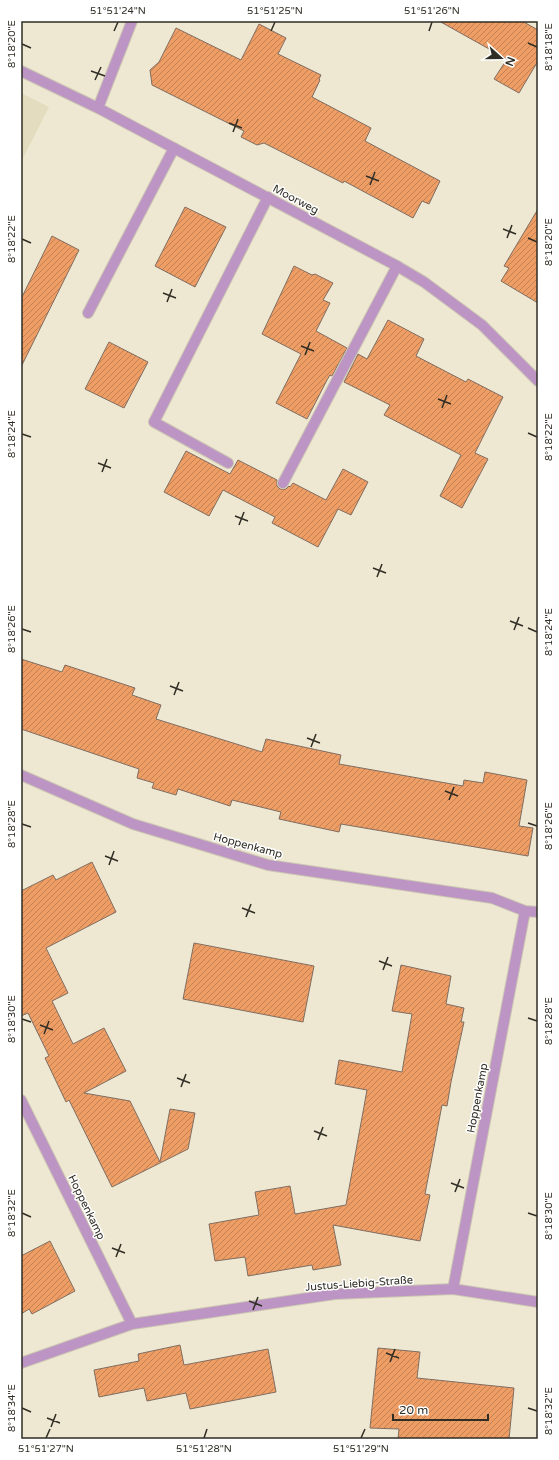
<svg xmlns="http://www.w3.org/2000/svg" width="559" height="1460" viewBox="0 0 559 1460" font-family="'Varela Round',sans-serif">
  <defs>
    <pattern id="building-hatch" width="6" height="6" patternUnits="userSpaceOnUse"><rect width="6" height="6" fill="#ee9e65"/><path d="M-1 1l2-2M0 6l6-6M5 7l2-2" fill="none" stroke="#c18153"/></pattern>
  </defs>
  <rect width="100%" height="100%" fill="#eee8d2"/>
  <path fill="#e4dcbe" d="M21,93L49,107L21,162Z"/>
  <path fill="url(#building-hatch)" stroke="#806d61" d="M439,21H522L538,30V61L519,93L494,79L507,59Z
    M259,24L286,38L278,54L321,75L319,79L320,80L312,97L371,128L365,141L440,181L429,204L422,201L413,218L344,181L343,183L264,143L257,145L241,137L244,131L152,85L150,70L159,62L176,28L241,60Z
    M185,207L226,227L195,287L155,266Z
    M538,209V303L501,281L509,268L504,266Z
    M52,236L79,250L21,367V299Z
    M294,266L312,275L315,274L333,283L323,300L330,303L316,331L347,348L332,376L330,375L327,380L307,419L276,403L301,354L262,334Z
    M388,320L424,339L416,356L466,382L468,379L503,397L475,453L488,459L462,508L440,496L461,455L384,415L390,405L344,382L358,354L367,359Z
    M109,342L148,362L124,408L85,389Z
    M186,451L230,474L238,460L277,480V486L280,489H286L289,486L290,487L293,483L326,500L343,469L368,482L351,515L338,509L318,547L272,523L275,517L223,490L209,516L164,492Z
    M21,659L62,672L65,665L135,688L132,695L161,705L156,719L262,752L266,739L341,755L339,764L463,786L464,780L483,783L485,772L527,780L519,826L533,828L528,856L341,824L339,832L279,819L281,812L232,800L230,806L178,789L176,795L152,788L154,783L137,778L139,769L21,729Z
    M92,862L116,912L46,948L68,993L52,1001L73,1044L104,1028L126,1071L84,1093L130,1101L160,1162L170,1109L195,1113L188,1149L112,1187L69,1100L66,1102L45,1058L49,1056L28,1013L21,1016V891L53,875L56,880Z
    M194,943L314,966L303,1022L183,999Z
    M401,965L451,976L446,1004L464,1008L461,1022H464L451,1082L447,1106L442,1105L425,1194L430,1195L420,1241L333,1225L341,1265L313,1270L312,1265L248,1276L245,1257L215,1261L209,1224L259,1215L255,1192L290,1186L295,1214L346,1205L367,1090L335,1084L339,1060L402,1072L412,1014L392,1011Z
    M50,1241L75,1291L32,1314L29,1309L21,1314V1256Z
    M180,1345L184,1365L268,1349L276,1392L190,1409L186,1393L147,1401L144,1388L99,1397L94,1370L139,1361L138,1354Z
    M378,1348L420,1352L417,1378L514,1388L509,1439H398L399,1429L370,1428Z"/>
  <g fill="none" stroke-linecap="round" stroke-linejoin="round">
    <defs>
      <path id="lane" d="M88,313L174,148
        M228,463L154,422L268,197
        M283,483L397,266"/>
      <path id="street" d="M21,71L98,108L397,266L424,282L482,325L538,381
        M98,108L132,21
        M21,775L133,824L268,865L492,898L525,911L538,912
        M21,1100L132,1324
        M453,1289L525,911
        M21,1363L132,1324L335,1294L453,1289L538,1302"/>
    </defs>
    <use href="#lane" stroke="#ccc6b3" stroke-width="12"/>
    <use href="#street" stroke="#ccc6b3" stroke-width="12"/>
    <use href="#lane" stroke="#bd95c4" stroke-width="10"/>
    <use href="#street" stroke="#bd95c4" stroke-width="10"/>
  </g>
  <path fill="none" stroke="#2f2d24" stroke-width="1.5" d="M114,31L118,22M271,31L275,22M429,31L432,22M528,43L537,47M22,44L31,48M91,71L105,76M95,80L101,67M229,123L242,128M233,132L238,119M366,176L379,181M370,185L375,172M503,229L516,234M507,238L512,225M528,238L537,242M22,239L31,243M163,293L176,298M167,302L172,289M301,346L314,351M305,355L310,342M438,399L451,404M442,408L447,395M528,433L537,437M22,434L31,437M98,463L111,468M102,472L107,459M235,516L248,521M239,525L244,512M373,568L386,573M377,577L382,564M510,621L523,626M528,628L537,632M22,629L31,632M514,630L519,617M170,686L183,691M174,695L179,682M307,738L320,743M311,747L316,734M445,791L458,796M449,800L454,787M528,823L537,826M22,824L31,827M105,856L118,861M109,865L114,851M242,908L255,913M246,917L251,904M379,961L392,966M383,970L388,957M528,1018L537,1021M22,1019L31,1022M40,1025L53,1030M44,1034L49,1021M177,1078L190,1083M181,1087L186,1074M314,1131L327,1136M318,1140L323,1127M451,1183L464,1188M455,1192L460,1179M22,1213L31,1217M528,1213L537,1216M112,1248L125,1253M116,1257L121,1244M249,1301L262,1306M253,1310L258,1297M386,1353L399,1358M390,1362L395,1349M22,1408L31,1412M528,1408L537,1411M47,1418L60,1423M51,1427L56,1414M46,1438L50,1429M204,1438L207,1429M361,1438L365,1429"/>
  <g text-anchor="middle" stroke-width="3" stroke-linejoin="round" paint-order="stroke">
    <g font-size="11" fill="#2f2d24" stroke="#fff">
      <text transform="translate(296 199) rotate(28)" y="4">Moorweg</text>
      <text transform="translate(248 845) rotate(15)" y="4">Hoppenkamp</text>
      <text transform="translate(477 1098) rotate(-79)" y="4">Hoppenkamp</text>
      <text transform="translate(87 1207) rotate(64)" y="4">Hoppenkamp</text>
      <text transform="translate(359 1283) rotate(-4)" y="4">Justus-Liebig-Straße</text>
    </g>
  </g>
  <rect width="559" height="1460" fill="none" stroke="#ffffff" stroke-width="44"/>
  <g transform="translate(501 58) rotate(111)" stroke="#ffffff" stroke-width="3" paint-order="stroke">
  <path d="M0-3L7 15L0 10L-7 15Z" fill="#2f2d24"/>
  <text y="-6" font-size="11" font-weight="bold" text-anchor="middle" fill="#2f2d24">N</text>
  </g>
  <path d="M393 1414v6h95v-6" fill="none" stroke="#2f2d24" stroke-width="2"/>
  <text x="399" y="1414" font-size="12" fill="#2f2d24" stroke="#ffffff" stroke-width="3" paint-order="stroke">20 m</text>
  <rect x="22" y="22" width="515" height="1416" fill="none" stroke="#2f2d24" stroke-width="1.5"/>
  <g font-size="10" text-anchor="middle" fill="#2f2d24">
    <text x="118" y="14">51°51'24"N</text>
    <text x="275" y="14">51°51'25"N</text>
    <text x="432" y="14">51°51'26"N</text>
    <text transform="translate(11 44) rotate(-90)" y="4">8°18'20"E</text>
    <text transform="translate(548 47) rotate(-90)" y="4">8°18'18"E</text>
    <text transform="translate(11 239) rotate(-90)" y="4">8°18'22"E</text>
    <text transform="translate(548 242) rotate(-90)" y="4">8°18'20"E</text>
    <text transform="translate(11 434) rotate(-90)" y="4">8°18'24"E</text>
    <text transform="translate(548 437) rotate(-90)" y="4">8°18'22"E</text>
    <text transform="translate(11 629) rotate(-90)" y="4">8°18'26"E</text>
    <text transform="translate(548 632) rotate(-90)" y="4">8°18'24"E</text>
    <text transform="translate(11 824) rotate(-90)" y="4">8°18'28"E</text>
    <text transform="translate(548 826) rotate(-90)" y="4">8°18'26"E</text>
    <text transform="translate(11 1019) rotate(-90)" y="4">8°18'30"E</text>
    <text transform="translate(548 1021) rotate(-90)" y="4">8°18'28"E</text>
    <text transform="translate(11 1213) rotate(-90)" y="4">8°18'32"E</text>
    <text transform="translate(548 1216) rotate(-90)" y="4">8°18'30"E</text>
    <text transform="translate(11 1408) rotate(-90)" y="4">8°18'34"E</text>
    <text transform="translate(548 1411) rotate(-90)" y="4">8°18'32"E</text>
    <text x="46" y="1452">51°51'27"N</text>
    <text x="204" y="1452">51°51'28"N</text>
    <text x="361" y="1452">51°51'29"N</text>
  </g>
</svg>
